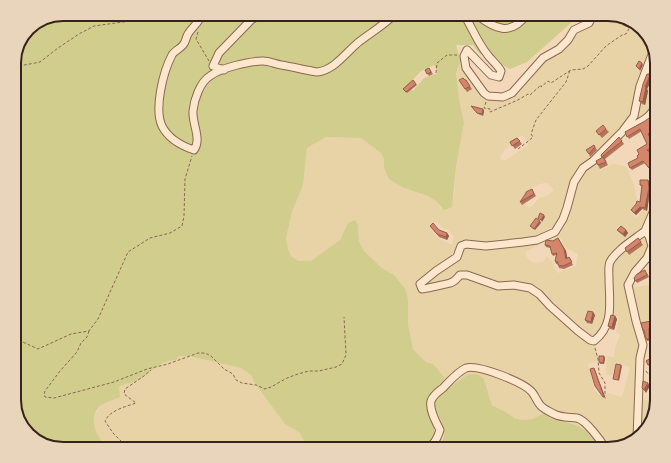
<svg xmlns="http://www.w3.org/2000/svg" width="671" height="463" viewBox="0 0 671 463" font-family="Spectral,serif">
  <rect width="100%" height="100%" fill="#f2d8b9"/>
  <path fill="#e8d3a6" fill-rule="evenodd" d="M599,14H608L626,20L623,26L631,30L634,22H635L652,41L657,63V110L622,134L596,160L601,170L613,164L626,166L634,185L637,200L631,211L636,218L643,210L652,212L656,217L652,225L657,228V243L645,264L632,279L636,287L657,284V323L655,319L639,324L641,397L647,401L657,380V400L649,427L632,443L608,449H601L600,446L552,419L547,414L533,419L522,420L514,418L506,412L495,408L490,401L487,385L476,375H467L457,382L452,387L433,364L426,362L413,349L408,324V301L394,275L382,268L364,251L359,241L358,225L348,223L340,240L311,261H298L291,256L288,249L286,238L292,212L303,185L307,148L326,137L361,138L381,153L384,159V168L404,188L428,196L436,201L441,208L454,198L456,166L464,123L459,99L456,73L461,61L488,99L509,97L519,93L546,59L564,48L578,31L592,24ZM522,135L529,145L504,161L500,158L503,152L511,143ZM547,183L554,190L547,196L539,198L530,208L522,201L527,191L539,184ZM436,222L442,228L448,230L454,236L452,245L438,238L430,228ZM561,238L564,247L578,254L576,266L557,273L552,261L547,256L543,262L534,263L528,259L525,252L546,241ZM611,314L619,317L616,331L620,335L615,348L614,357L607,356L606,374L612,376L616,363L630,367L622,397L607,393L602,397L595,391L588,364L599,360L595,345L602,338Z
    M180,356H189L241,368L245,371L251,375L256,385L285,424L300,433L304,441L302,449H123L104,444L96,432L93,422L95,414L100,407L121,385L125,383L133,382L164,362L168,360H176Z"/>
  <path fill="#d0cd8d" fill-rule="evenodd" d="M63,14H581L527,62L510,69L479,53L473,45H456L461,61L456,73L459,99L464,123L456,166L452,207L444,210L436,201L428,196L404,188L389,179L384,168V159L381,153L361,138L326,137L307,148L303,185L292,212L286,238L288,249L291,256L298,261H311L340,240L348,223L355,220L358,225L359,241L364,251L382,268L394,275L406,290L408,301V324L413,349L426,362L433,364L445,378L428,399L434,427V441L425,447H420L418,449H302L304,441L300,433L285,424L256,385L251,375L241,368L189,356H180L176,360C157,360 150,376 134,382C128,384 124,383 119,387L120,397C114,400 105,402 100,406C88,417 95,436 106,445L123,449H63L36,441L20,424L14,403V60L29,28ZM434,65L438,73L424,78L413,91L408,85L421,71Z
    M467,375C490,369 485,393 493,406L506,412L514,418L522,420L533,419L544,413L552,419L576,425L591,434L601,449H437C447,435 446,430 438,415C436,413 434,410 434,407C433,398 460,380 467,375Z"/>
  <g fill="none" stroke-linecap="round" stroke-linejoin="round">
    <defs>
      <path id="minor" d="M202,14C200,22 192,27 188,34C186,37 186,42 183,45C180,49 174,51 172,55C163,72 154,109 162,126C168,138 182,146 194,150C202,139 192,124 193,111C194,100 200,82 210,76C220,68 250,61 263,61C269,61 275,64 281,65C293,67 305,70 317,72C335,70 346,52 360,41C372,32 384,25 395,14
        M467,14L466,18C473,30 478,43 487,54C491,60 497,64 501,71L499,77L491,75L467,50L464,56L466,68L484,93L488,96L503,97L512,93L543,58L559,49L568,40L574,30L589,23L591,19L596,14
        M476,14C494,29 511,37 527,14
        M507,14H512
        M224,70L213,66L219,53L251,20L261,14
        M625,130C640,121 650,120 657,103
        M645,231C635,239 616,250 610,262C608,266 609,273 609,278C609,300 615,325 594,341L590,340L578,331L550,306L539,294L530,288L514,285L498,286L467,275H460C457,278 455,282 450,283C447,284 424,289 422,289L420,284L436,271L457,257L461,246L466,244L486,246L523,242L537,240L555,232L563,219L567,208L574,182L583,168L593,161L622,132L634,116L640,86L654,49
        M637,438L640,358L643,345L636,321L628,285L635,272L647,258L652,246L649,236L645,231L654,210L657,198
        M426,449C434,445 437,439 440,430C436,422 429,410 431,401C433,395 439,391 443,388C450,381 457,372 466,368C478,364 522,382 531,391C535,395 537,402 541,406C544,409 550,412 554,414C561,418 570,417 577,418C586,420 601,441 606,449"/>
    </defs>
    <use href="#minor" stroke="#8a6753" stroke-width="9"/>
    <path stroke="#8a6753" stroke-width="1" stroke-dasharray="3 2" stroke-linecap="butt" d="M198,32L196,39L209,61
      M14,67L40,62L58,48L79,34L94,26L130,21L141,14
      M436,73L437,63L447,55H457
      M486,102L484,108L490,109V112L518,100L528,94L530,95L541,85V87L548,81L551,83L571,70L583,69L588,66L606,46L622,35L626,34L633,22
      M518,149L526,143L533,137L531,134L536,120L566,82L570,70
      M649,266L657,271
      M89,331L87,337L81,343L77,352L60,371L45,391L44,395L45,397L54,398L114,382L147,369L168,364L198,353H205L211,356L224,369L233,374L236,380L242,383L256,385L265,389L271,387L287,378L298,374L309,371H319L336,367L342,364L346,355L344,317
      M14,338L38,349L71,334L89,331L98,319L128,252L150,238L170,233L182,226L184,216L185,179L192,156
      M595,348L598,359L599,373L605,383V395
      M646,371C650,377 654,379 657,387
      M129,449L113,433L105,421C110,410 125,407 136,403L124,394L125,389L144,376L151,370"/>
    <use href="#minor" stroke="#fce7cd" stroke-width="7"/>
  </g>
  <path fill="#b6735c" d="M429,68L433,74L429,76L425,70Z
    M652,79L647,89L648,91L645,105L642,104L639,101Z
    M413,80L417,85L407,93L403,89Z
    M459,80H466L472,89L467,92Z
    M471,106L483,109L484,111L483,116L478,114Z
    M653,115L657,121V127L656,131L650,136L656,149L649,152L657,159L653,164L655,167L651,170L645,163L632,170L630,168L638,158L639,154L647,144L642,131L629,139L625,132L645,121Z
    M606,129L609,132L602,138L596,131Z
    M517,138L522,144L515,149L510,142Z
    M622,141L624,144L605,159L608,165L600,169L598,165L603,157L601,155Z
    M594,145L597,150L590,157L589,154Z
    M650,183V191L647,211L642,209L636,215L631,210L640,202L642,187L640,185Z
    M532,189L536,196L522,205L520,202Z
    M430,226L447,233L449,236L447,240L439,237Z
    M617,230H626L628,233L625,237L620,233Z
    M558,238L566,251L567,258L569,257L573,265L564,269L559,268L558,265V264H556L555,261L556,255L553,256L552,254L550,248L546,247L545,245Z
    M638,238L643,245L629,255L625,248Z
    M647,273L649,277L637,283L634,278Z
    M595,315L592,324L587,323L585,320Z
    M615,316L617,319L614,330L610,329L608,326Z
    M651,321L652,323L654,329L650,330L651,341H647L646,339L644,332L643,330Z
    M657,346V364L650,368L646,361L654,356Z
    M605,358L604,364H600L599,362Z"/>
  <path fill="#945e4b" d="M631,21H632L629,28L628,27Z
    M642,63L643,65L640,71L639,69Z
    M650,75L652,79L647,89L648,91L645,105L643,102L645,87Z
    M483,109L484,111L483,116L482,114Z
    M657,121V127L656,131L654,129Z
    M655,157L657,159L653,164L651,162Z
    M648,180L650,183V191L647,211L645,208Z
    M640,207L642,209L636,215L634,213Z
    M544,215L545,217L542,222L541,220Z
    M540,221L541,223L535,230L534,229Z
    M626,230L628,233L625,237L623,234Z
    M447,233L449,236L447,240L446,237Z
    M558,238L566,251L568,261L566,259Z
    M593,312L595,315L592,324L591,322Z
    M615,316L617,319L614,330L612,327Z
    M649,328L650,330L651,341L649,339Z
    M604,356L605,358L604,364L603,363Z
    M621,365L622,366L619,381L618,380Z
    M594,368L595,370L606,399L604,397Z
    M648,383L650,386L646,393L644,390Z"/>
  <path fill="#d4866b" stroke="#945e4b" d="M625,19L631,21L628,27L623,25Z
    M639,61L642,63L639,69L636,66Z
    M429,68L431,72L427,74L425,70Z
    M647,74L650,75L645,87H646L643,102L639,101L643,84Z
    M463,78L465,80H466L470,86L465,89L459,80Z
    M413,80L416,84L406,92L403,89Z
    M471,106L483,109L482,114L477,113Z
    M653,115L657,121L654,129L648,134L654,146L647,150L655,157L651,162L654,165L649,168L643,161L630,168L628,163L638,158L637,156L639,154L637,150L647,144L640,129L627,137L625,132L645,121Z
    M603,125L606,129L599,135L596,131Z
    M619,137L622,141L602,157L601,155Z
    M517,138L520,141L512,146L510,142Z
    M594,145L595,147L589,154L586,150Z
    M603,157L606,162L598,165L596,161Z
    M640,180H648L649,188L645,208L640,207L634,213L631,210L636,204L637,201L640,202L642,185H640Z
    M532,189L534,194L520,202L526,193V192Z
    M540,213L544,215L541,220L538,218Z
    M536,218L540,221L534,229L530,226Z
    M433,223L439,230L447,233L446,237L437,234L430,226Z
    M621,226L626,230L623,234L617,230Z
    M558,238L564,249L566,259L569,257L572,262L563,266L558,265V262L555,261L557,253L552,254L550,246L545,245L546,240L553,241Z
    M638,238L641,242L627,252L625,248Z
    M645,270L647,275L635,281L634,278L637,274Z
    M588,311L593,312L591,322L585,320Z
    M611,315L615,316L612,327L608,326Z
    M651,321L652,327L649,328V339H646L644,330H643L641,323Z
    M657,346V360L648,365L646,361L654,356L652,348Z
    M599,356H604L603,363L599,362Z
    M616,364L621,365L618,380L613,379Z
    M594,368L604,397H603L595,386L590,369Z
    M643,381L648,383L644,390L642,388Z"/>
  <path d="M0 0H671V463H0ZM63 21H608A42 42 0 0 1 650 63V400A42 42 0 0 1 608 442H63A42 42 0 0 1 21 400V63A42 42 0 0 1 63 21Z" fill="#e9d5bc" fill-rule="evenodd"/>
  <path fill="none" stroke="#372319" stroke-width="2" d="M63 21H608A42 42 0 0 1 650 63V400A42 42 0 0 1 608 442H63A42 42 0 0 1 21 400V63A42 42 0 0 1 63 21Z"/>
</svg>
